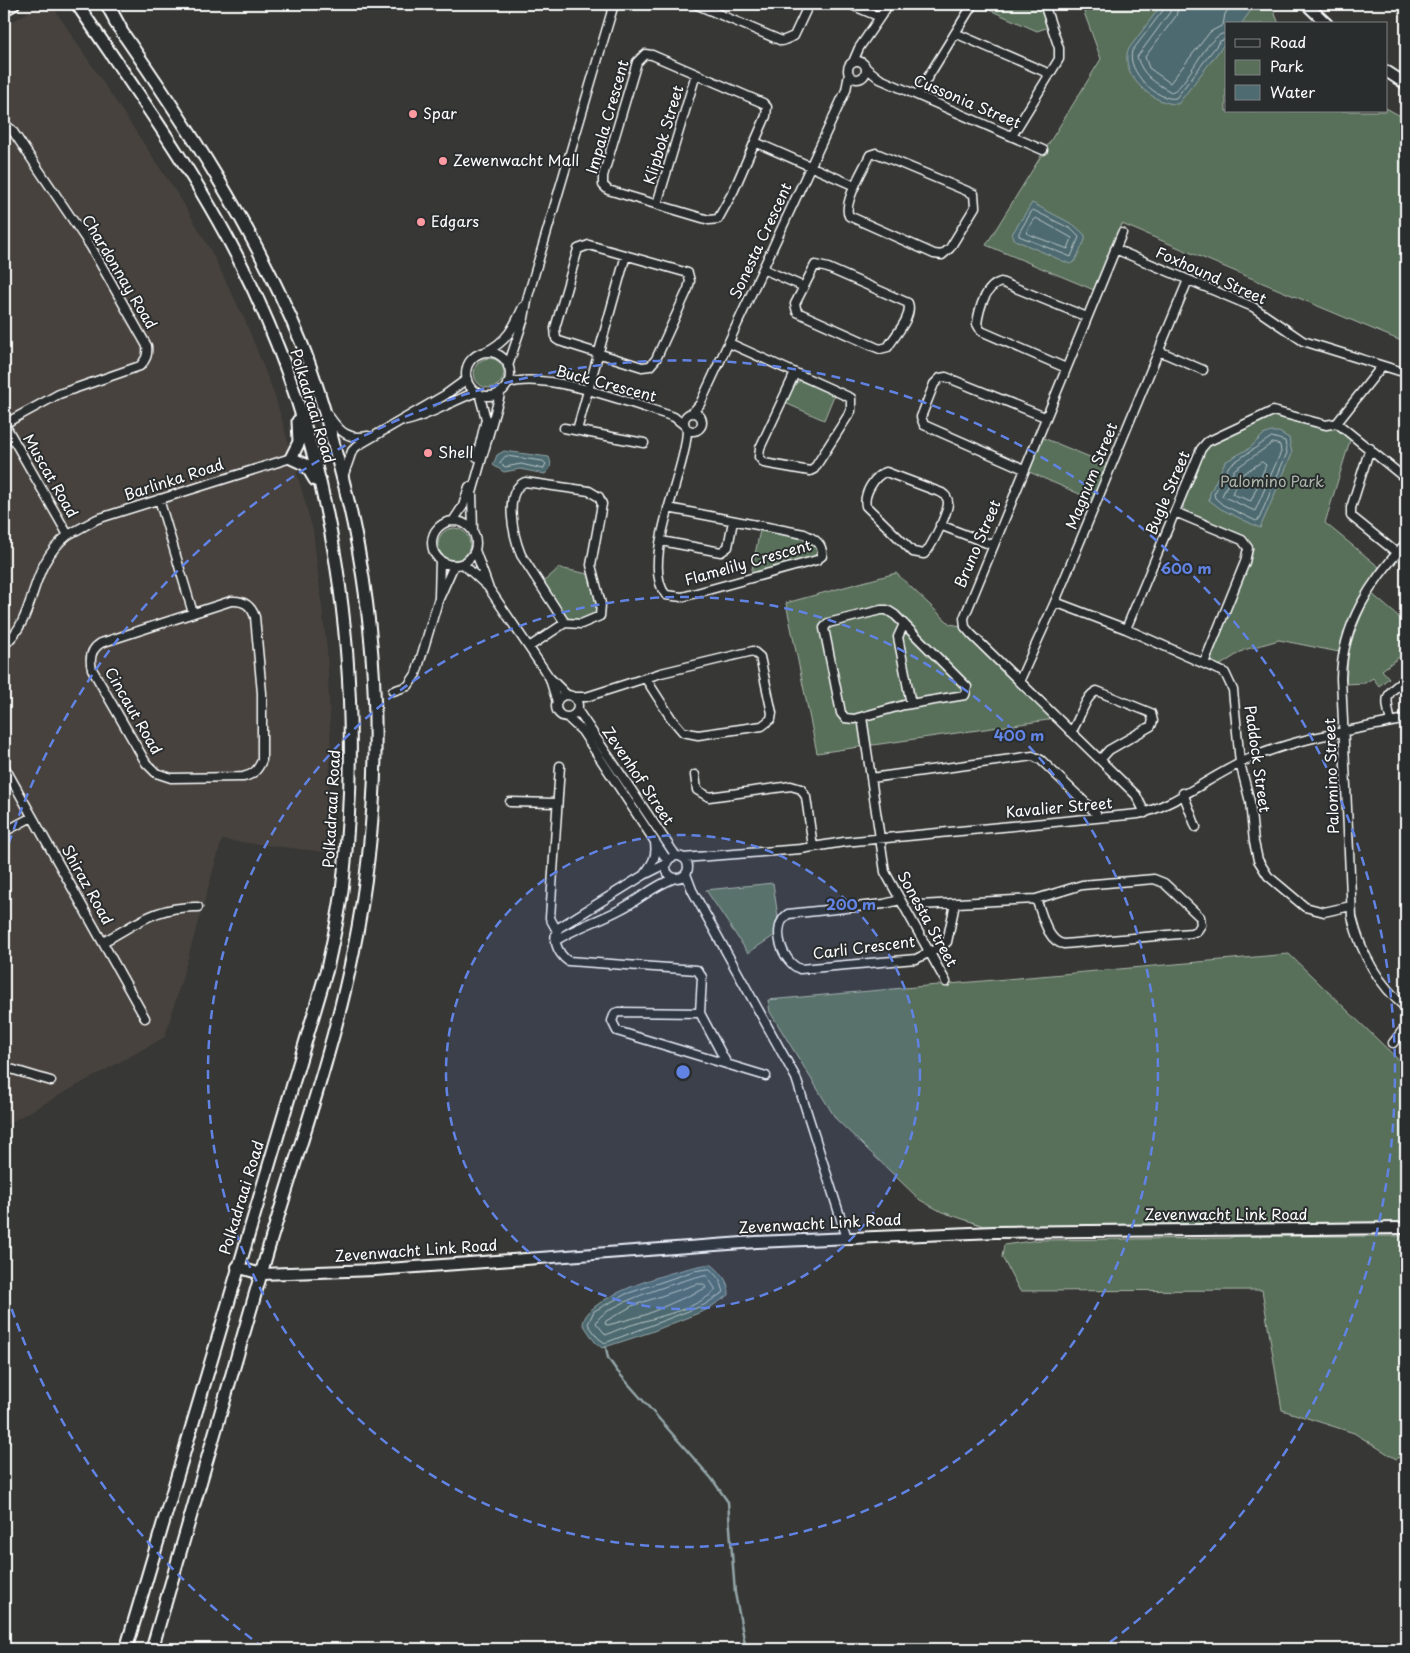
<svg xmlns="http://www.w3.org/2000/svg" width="1410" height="1653" viewBox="0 0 1410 1653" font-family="'Playpen Sans',sans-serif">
  <rect width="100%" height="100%" fill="#373735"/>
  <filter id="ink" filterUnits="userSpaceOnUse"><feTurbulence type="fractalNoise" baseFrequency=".02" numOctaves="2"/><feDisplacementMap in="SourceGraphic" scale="10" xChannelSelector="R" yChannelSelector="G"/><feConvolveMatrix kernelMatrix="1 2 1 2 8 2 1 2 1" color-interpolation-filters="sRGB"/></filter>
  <g filter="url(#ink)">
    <path fill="#47423e" d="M43,4H51L182,201L210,249L245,320L275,396L313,530L327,650L331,751L325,852L222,840L165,1037L4,1126V26Z"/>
    <path fill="#596f5a" stroke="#acb7ac" d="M976,4H1041L1049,27L1037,31Z
      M1081,4H1271L1279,24H1226V111H1386V108L1406,119V343L1122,224L1094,290L986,245L1101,59Z
      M474 373a15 15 0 1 1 30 0a15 15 0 1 1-30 0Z
      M801,380L835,393L824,420L785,403L793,385Z
      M1274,414L1327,428H1338L1351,437L1325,523L1379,567L1352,612L1339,652L1279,640L1244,650L1219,666L1212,661L1211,653L1252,555L1251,545L1245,537L1187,513L1183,508V501L1205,450L1210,445Z
      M1041,437L1107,464L1093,500L1027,471Z
      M438 544a16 16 0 1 1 32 0a16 16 0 1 1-32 0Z
      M760,530L802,538L816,547L817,553L812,558L751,574Z
      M559,568L588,574L597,607V613L577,622L567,618L543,582Z
      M896,573L950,624L961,626L966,635L1051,717L1048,720L817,753L786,603Z
      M1371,593L1398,616L1406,627V652L1382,670L1389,678L1379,686L1373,678L1365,683L1346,684L1349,645Z
      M773,883L778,917L775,935L748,953L706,890Z
      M1289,954L1406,1067V1224L984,1226L942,1212L920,1200L836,1119L770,1012L768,1000Z
      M1235,1236H1406V1453L1396,1459L1354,1433L1282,1410L1262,1290L1020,1291L1002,1257L1004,1245L1038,1240L1229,1238Z"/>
    <path fill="#4d6b70" stroke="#94a6a9" d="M1162,4H1253L1252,9L1241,24H1226V42L1178,104C1154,105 1120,76 1128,50Z
      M1032,203L1074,225L1085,235V240L1075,261L1070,264L1015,240L1012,234Z
      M1271,432H1279L1289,438L1292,454L1260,528L1221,509L1209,500L1210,493L1225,462L1250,448L1263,435Z
      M504,451L549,457C552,464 551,469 545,474L520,469L504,472L493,465L497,455Z
      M711,1264C720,1271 730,1282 729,1295L706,1310L651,1332L602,1348L595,1342L583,1324C585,1295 684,1267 711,1264Z"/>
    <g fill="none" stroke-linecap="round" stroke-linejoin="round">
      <path stroke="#b8c4c6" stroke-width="1" d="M1165,4L1164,9L1132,51C1126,71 1158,102 1176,98L1220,41L1226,39
        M1172,4L1170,12L1137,57C1143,76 1154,82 1171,92C1188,88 1205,34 1226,33
        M1179,4L1176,16L1145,57L1149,68L1170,83L1210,32L1223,25L1225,14L1232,4
        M1033,210L1071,229L1079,237L1071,257L1019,236V233Z
        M1036,218L1072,238L1068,249L1028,234L1027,231Z
        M1272,437L1285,441L1287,453L1259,519L1256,521L1223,505L1215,498L1214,494L1229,466Z
        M1273,443L1280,445L1281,452L1255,511L1222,496L1234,470Z
        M506,456L543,461L546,464L543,469L521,464L505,467L500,463Z
        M1262,462L1266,465L1251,501L1232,494L1240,476Z
        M710,1269L720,1280L724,1292L704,1305L605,1343L598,1338L588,1324L594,1311L626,1294L694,1271Z
        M707,1276L716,1290C688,1316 639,1318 606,1335L596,1323C601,1305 676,1283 696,1277Z
        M697,1284H704L706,1288L645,1315L608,1325L605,1324L606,1321L632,1306Z"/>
      <path stroke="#94a6a9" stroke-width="2.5" d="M606,1348L608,1358L617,1371L712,1479L728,1502L735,1593L746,1649"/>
      <defs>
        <path id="minor" d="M695,4L782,41L794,36L809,4
          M849,4L880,17
          M955,33L1050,74
          M645,54L652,55L763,103L767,107L766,116L734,190L718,219L709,220L608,190L603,185V176L637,62Z
          M848 70a9 9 0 1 1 18 0a9 9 0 1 1-18 0Z
          M853,62L859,48L889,4
          M866,68L880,79L1043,150
          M917,95L973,4
          M4,124L12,130L91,247L147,346C148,355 146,360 140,366L59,394L4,424
          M1012,136L1059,59V48L1044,4
          M755,142L855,186
          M876,153L974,194L975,207L950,248L942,255L934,254L849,216C842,204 864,168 870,155Z
          M657,204L696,74
          M1122,233L964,618L965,627L971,634L1136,795L1145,813
          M589,245L688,273L690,281L688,289L656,359L650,366L642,367L559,341L556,339L555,328L578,249Z
          M1115,249L1253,307L1303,341L1406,373
          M815,265L828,268L908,303C913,317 895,335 888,347L880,349L875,347L797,312L795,304Z
          M763,269L802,286
          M729,343L851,398V411L814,469L810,471L764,463L759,457L760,448L795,373
          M1159,351L1203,370
          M485,352C507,342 514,327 523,307
          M466 374a22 22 0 1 1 44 0a22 22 0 1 1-44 0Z
          M508,366L524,318L528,296L614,4
          M1066,368L981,331L977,324C979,309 985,286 1001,282L1087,317
          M507,384C543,369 636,405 674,417L684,425
          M684 422a9 9 0 1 1 18 0a9 9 0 1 1-18 0Z
          M692,413L700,404L846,90L849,74
          M329,416C340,432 348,440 368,436
          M406,421C431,415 453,400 477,392
          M4,423L68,535C26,568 39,616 4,645
          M1337,423L1406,479
          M1337,423L1382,366
          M564,428L644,443
          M577,430L626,255
          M1370,448L1351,508V516L1397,553
          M477,457L486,419L479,393
          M1024,469L924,425L921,417L934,384L940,378L946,377L1045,417
          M886,472L942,493C946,496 948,498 948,503C948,512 931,549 924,554L913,552L866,506C863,494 875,475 886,472Z
          M343,477L352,451L357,446L445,395L467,379
          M159,499L193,613
          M668,508L804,534C815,539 823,544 822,556L817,560L682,597L666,595C639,563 687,470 687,429
          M1175,512L1242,540L1248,548L1245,562L1204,663
          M453,521L463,506L469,487
          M432 543a22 22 0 1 1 44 0a22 22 0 1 1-44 0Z
          M940,525L992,545
          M473,531L472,493L501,391
          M68,535L97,519L291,458
          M661,541L721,552L728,547L733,521
          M1406,543C1371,581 1342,625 1341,678L1352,917C1361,954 1378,984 1406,1008
          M475,550L488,586
          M463,564L488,587L549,677L567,695
          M439,597L440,560
          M231,601C244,600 251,605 255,617L262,693V760C258,770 253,775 243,777L171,778L156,773L146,763L92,669C89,658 91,649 101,643Z
          M1055,602L1126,629L1225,673L1233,690L1240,763L1250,802L1254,842L1258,860L1268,876L1305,907L1324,912L1351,906
          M881,610H887L895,615L967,687L965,695L904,705L854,719L845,718L841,713L824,628L828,623Z
          M904,624L898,637L911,704
          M1126,629L1201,449L1207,442L1273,411L1326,425L1337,423
          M529,647L565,623L581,624L600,616L601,604L591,565L602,504L599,497L589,491L525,482C502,492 514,537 521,555L565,623
          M550,679L557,702
          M1019,682L1055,602L1188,280
          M393,691L408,686L416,674L438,601L454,565
          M556 706a11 11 0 1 1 22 0a11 11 0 1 1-22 0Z
          M573,697H586L661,673L753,651L760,657L772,713L771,719L762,726L698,735L683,732L671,718L646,679
          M578,711L676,856
          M862,717L885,872L946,982
          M568,718L582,731L667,860
          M1391,722C1385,696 1384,695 1406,679
          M1071,732C1080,721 1084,696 1097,691L1151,713L1153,721L1151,726L1109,750L1100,760
          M4,766L145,1018
          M695,775L697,790L709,797L791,786L801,789L806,797L813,847
          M871,778L1033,756L1041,760L1096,813L1097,818
          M1183,793L1196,827
          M510,802L556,803
          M4,832L32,817
          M666 867a11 11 0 1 1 22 0a11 11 0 1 1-22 0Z
          M683,858L801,849L844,842L1138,814C1173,807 1215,773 1251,758C1300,737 1354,730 1406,719
          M666,864L644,875L560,927C550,937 558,954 568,961L697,970L702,977L700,1013L727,1064
          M645,873C653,863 657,856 655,843
          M686,874L692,890L796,1078L847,1238
          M900,900L884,904L788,914C770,927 782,962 800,969L916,959L942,946L947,942L955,904
          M919,905L1036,899C1042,913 1047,942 1064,944L1191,933L1197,931L1201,925L1200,917L1164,883L1154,879L1082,885L1036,899
          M557,931L550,918L560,766
          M555,941C576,927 599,921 621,909C640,899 655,885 675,878
          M103,942C138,923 156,906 198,907
          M700,1013L619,1012L615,1013L612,1021L617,1031L766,1076
          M1393,1043L1406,1026
          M4,1067L51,1081"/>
        <path id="tertiary" d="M1306,4L1327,24
          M1386,71L1406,84
          M237,1267L261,1274L375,1270L756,1242L995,1232L1406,1228"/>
        <path id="secondary" d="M77,4C133,87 192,168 238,258C336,450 366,669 343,882C340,912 333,940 327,969L126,1649
          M115,22C186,124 254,227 301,342C316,379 327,418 337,457C382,619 387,788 353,953C333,1051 299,1147 270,1243C230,1378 192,1514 152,1649
          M298,421L299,442L291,458L306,465L315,480"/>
        <path id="primary" d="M107,4L120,28
          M4,9L13,4"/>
      </defs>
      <use href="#minor" stroke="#fff" stroke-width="11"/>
      <use href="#tertiary" stroke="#fff" stroke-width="14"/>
      <use href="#secondary" stroke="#fff" stroke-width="15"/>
      <use href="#primary" stroke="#fff" stroke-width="16"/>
      <use href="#minor" stroke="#2a2d2e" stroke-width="8"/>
      <use href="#tertiary" stroke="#2a2d2e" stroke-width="10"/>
      <use href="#secondary" stroke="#2a2d2e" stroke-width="11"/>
      <use href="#primary" stroke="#2a2d2e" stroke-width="12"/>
    </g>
  </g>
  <circle cx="683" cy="1072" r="237" fill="#6183e4" fill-opacity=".12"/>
  <g fill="none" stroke="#6183e4" stroke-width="2.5" stroke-dasharray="9 6">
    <circle cx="683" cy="1072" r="237"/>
    <circle cx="683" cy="1072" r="475"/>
    <path d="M264 1648A712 712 0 0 1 4 1286M4 858A712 712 0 1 1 1102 1648"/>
  </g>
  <g fill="#ff9aa2" stroke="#2a2d2e" stroke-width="2">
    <circle cx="413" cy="114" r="5"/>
    <circle cx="443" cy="161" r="5"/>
    <circle cx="421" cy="222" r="5"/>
    <circle cx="428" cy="453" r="5"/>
  </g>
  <g text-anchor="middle" stroke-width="4" stroke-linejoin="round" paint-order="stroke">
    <g font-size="15" fill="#fff" stroke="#2a2d2e">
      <text transform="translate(967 102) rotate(23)" y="5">Cussonia Street</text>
      <text transform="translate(608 117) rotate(-74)" y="5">Impala Crescent</text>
      <text transform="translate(664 135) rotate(-73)" y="5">Klipbok Street</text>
      <text transform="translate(761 241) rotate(-65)" y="5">Sonesta Crescent</text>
      <text transform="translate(119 272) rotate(59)" y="5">Chardonnay Road</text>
      <text transform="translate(1211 276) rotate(24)" y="5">Foxhound Street</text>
      <text transform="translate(606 384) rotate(15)" y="5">Buck Crescent</text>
      <text transform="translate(312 406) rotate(73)" y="5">Polkadraai Road</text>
      <text transform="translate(50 476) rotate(60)" y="5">Muscat Road</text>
      <text transform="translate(1092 476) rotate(-68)" y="5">Magnum Street</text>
      <text transform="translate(174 480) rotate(-18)" y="5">Barlinka Road</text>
      <text transform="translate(1168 493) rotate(-67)" y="5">Bugle Street</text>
      <text transform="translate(978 544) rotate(-67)" y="5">Bruno Street</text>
      <text transform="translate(748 563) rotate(-16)" y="5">Flamelily Crescent</text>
      <text transform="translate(133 711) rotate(60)" y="5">Cincaut Road</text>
      <text transform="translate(1257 759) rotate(82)" y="5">Paddock Street</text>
      <text transform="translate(638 776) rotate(56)" y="5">Zevenhof Street</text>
      <text transform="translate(1332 776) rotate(-92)" y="5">Palomino Street</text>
      <text transform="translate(1059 808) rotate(-5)" y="5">Kavalier Street</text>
      <text transform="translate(332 809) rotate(-87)" y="5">Polkadraai Road</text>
      <text transform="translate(87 885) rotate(61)" y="5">Shiraz Road</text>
      <text transform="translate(927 919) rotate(61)" y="5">Sonesta Street</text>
      <text transform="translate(864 948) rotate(-7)" y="5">Carli Crescent</text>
      <text transform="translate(242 1198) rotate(-73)" y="5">Polkadraai Road</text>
      <text x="1226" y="1220">Zevenwacht Link Road</text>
      <text transform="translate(820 1224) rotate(-3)" y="5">Zevenwacht Link Road</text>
      <text transform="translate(416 1251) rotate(-4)" y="5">Zevenwacht Link Road</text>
    </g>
    <g font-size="15" fill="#fff" stroke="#2a2d2e" text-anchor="start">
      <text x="423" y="119">Spar</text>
      <text x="453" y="166">Zewenwacht Mall</text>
      <text x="431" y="227">Edgars</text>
      <text x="438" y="458">Shell</text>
    </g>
    <g font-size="15" fill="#acb7ac" stroke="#2a2d2e">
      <text x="1272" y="487">Palomino Park</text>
    </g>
  </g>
  <circle cx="683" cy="1072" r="8" fill="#6183e4" stroke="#2a2d2e" stroke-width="2.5"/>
  <g font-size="15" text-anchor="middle" font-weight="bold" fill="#6183e4" stroke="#2a2d2e" stroke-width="4" stroke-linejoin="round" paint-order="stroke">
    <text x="1186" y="574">600 m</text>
    <text x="1019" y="741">400 m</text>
    <text x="851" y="910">200 m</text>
  </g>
  <rect width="1410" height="1653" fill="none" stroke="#2a2d2e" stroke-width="20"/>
  <rect x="10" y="10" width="1390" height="1633" fill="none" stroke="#fff" stroke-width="2" filter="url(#ink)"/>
  <rect x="1225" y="22" width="162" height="90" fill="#2a2d2e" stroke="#7f8182"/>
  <rect x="1235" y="39" width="25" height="8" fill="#2a2d2e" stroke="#7f8182"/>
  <text x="1270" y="48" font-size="15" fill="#ffffff">Road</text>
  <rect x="1235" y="60" width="25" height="15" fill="#596f5a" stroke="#7f8182"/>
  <text x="1270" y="72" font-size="15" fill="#ffffff">Park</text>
  <rect x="1235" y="85" width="25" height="15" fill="#4d6b70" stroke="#7f8182"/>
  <text x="1270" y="98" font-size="15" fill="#ffffff">Water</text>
</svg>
